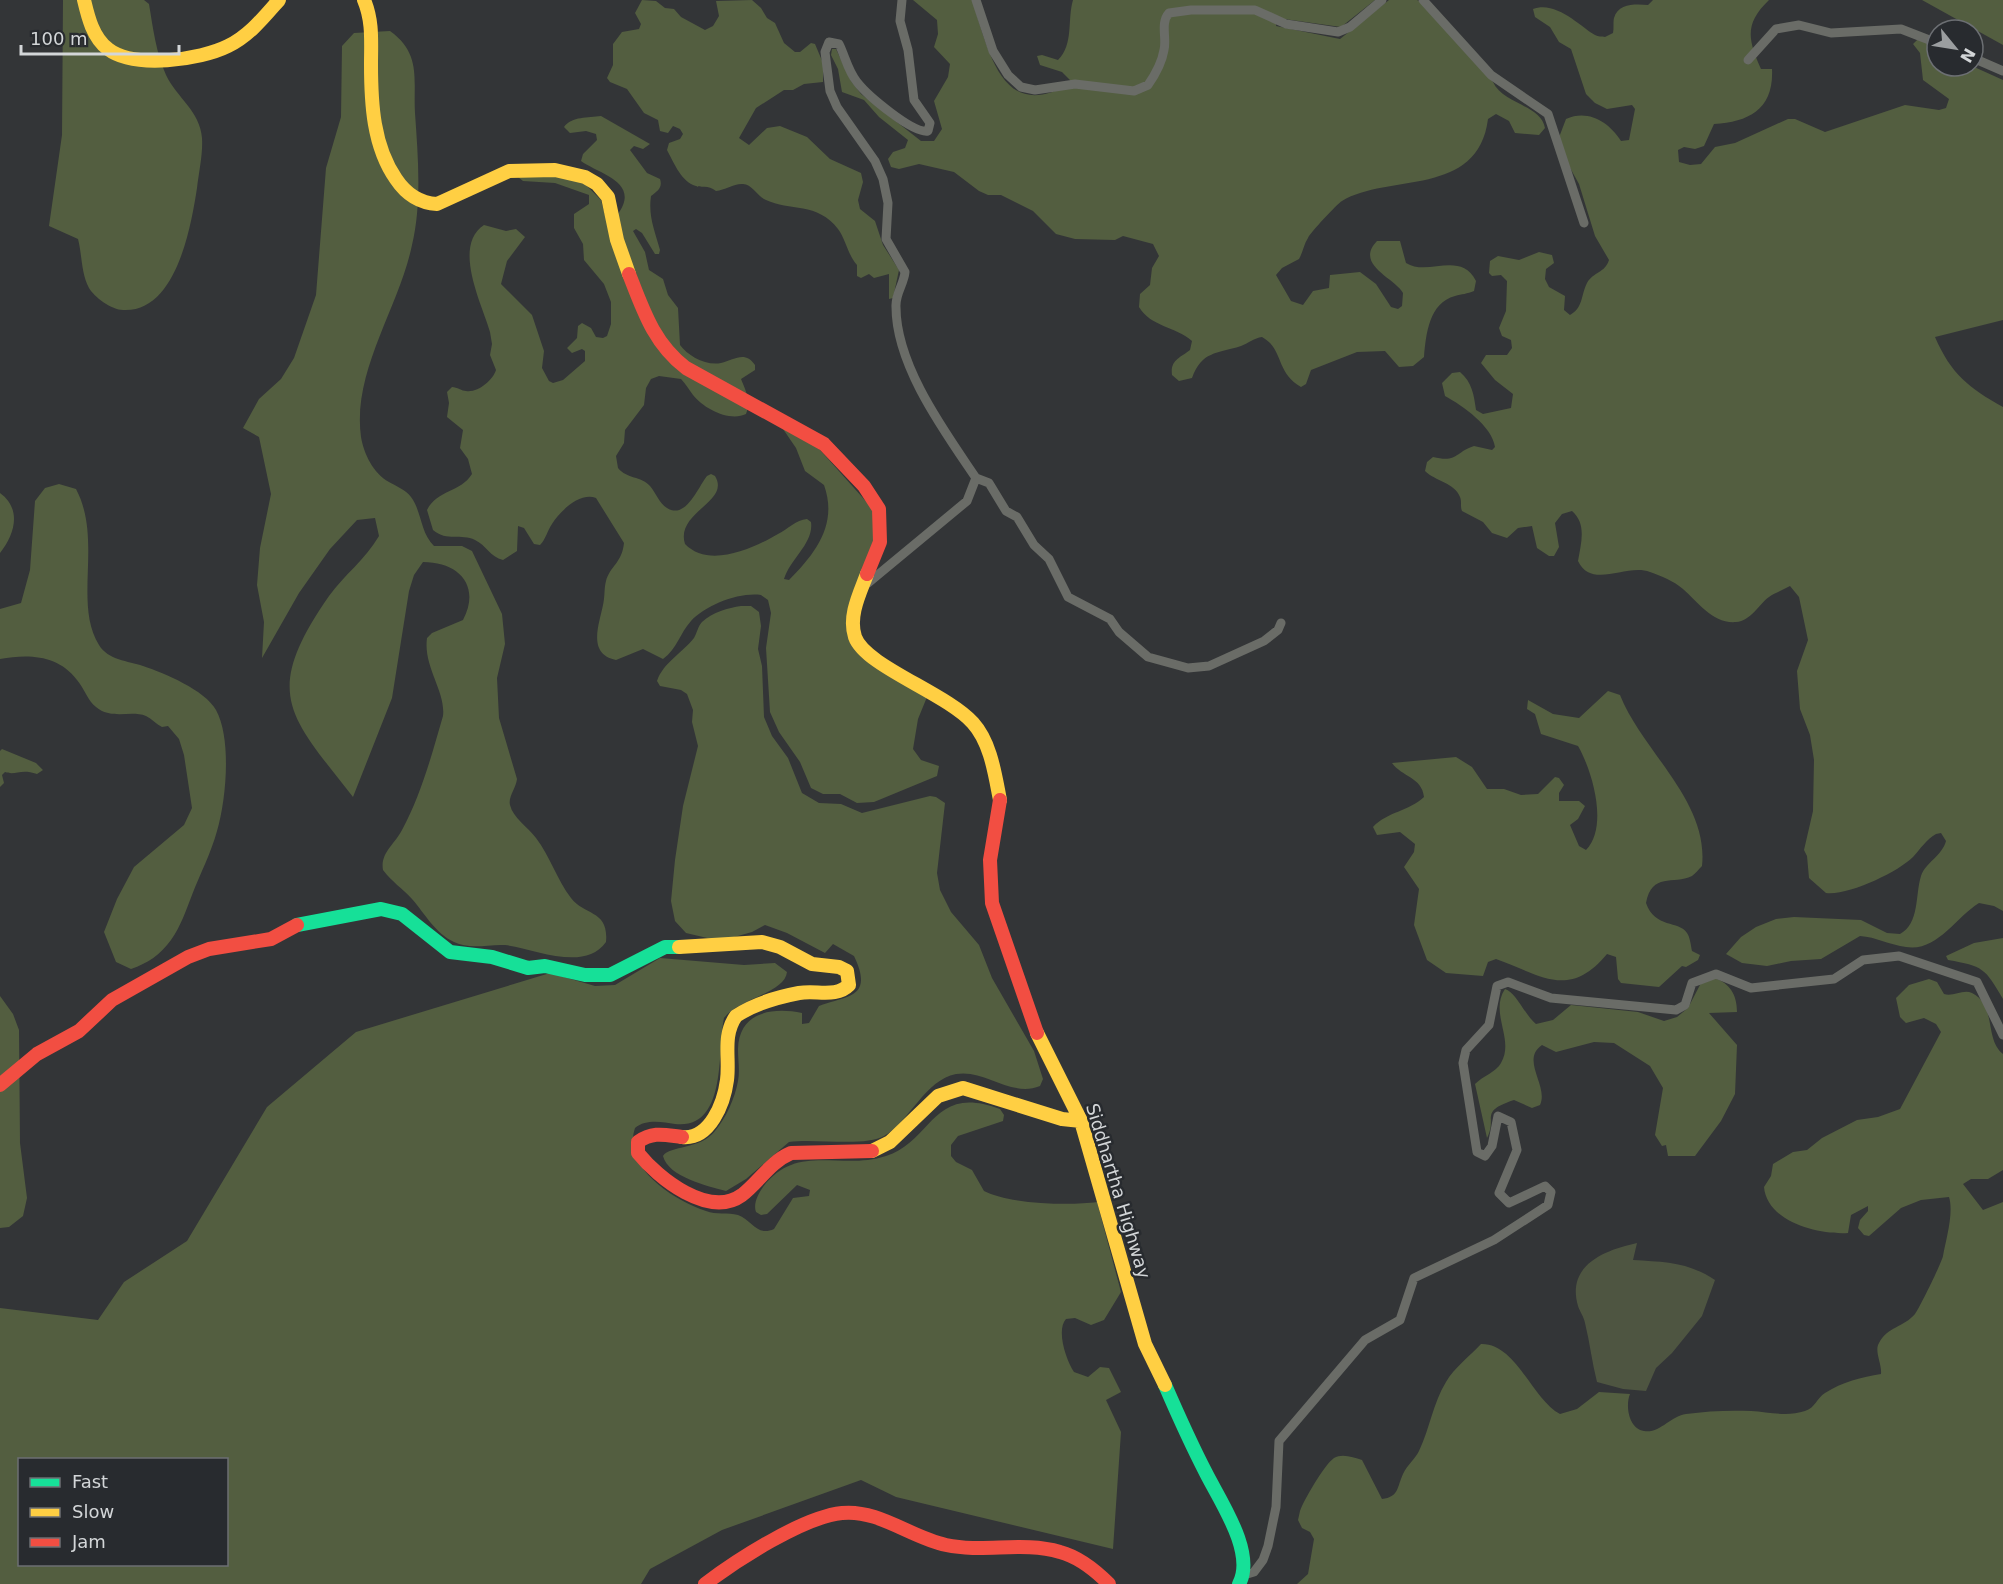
<svg xmlns="http://www.w3.org/2000/svg" width="2003" height="1584" viewBox="0 0 2003 1584" font-family="'DejaVu Sans',sans-serif">
  <rect width="100%" height="100%" fill="#333537"/>
  <path fill="#4e5541" d="M1637,1243L1633,1260C1665,1262 1688,1262 1715,1280L1702,1316L1672,1353L1656,1368L1646,1391L1623,1389L1597,1382C1592,1363 1590,1343 1585,1323C1584,1317 1580,1312 1578,1306C1566,1265 1605,1250 1637,1243Z"/>
  <path fill="#535e40" fill-rule="evenodd" d="M63,0H144L149,4C153,28 156,53 166,75C177,98 200,111 202,138C203,154 199,171 197,188C191,227 176,313 123,310C112,310 94,297 89,288C81,273 82,254 78,239L49,226L62,135Z
    M642,0L656,1L665,8L674,9L681,17L705,30L713,26L719,16L716,1L752,0L761,8L767,18L775,23L784,43L795,52H800L811,43L815,44L823,63V82L804,84L793,90H784L756,108L739,138L749,145L767,128L780,126L807,137L830,159L861,173L863,182L858,200L860,209L875,221L883,245L899,270L893,298L889,299V274L874,278L869,274L861,278L857,276V265C848,255 846,240 838,229C818,202 789,211 766,200C758,197 752,184 743,184C735,183 725,190 716,191C708,184 701,189 693,185C680,179 673,161 667,150L669,143L680,139L683,134L680,129L673,126L668,133L660,131L658,120L644,113L627,89L610,82L607,78L613,65V44L622,32L639,29L641,24L635,13Z
    M913,0H972C989,51 1002,126 1072,82L1062,72L1040,65L1037,56L1042,55L1058,60C1074,44 1067,20 1073,0H1375L1341,27L1277,18L1276,26L1340,39L1389,0H1417L1425,4L1493,82C1503,104 1541,105 1545,128L1539,135L1515,133L1509,121L1496,114L1488,119C1478,198 1388,173 1342,201C1337,204 1310,233 1308,238C1304,244 1303,252 1299,259L1282,268L1276,275L1291,301L1303,305L1313,291L1329,288L1330,275L1360,272L1376,284L1391,307L1398,309L1402,306L1403,293C1395,278 1354,265 1377,241H1400L1406,263C1428,277 1460,250 1476,281L1474,291C1467,294 1462,294 1455,296C1429,303 1426,334 1424,357L1413,366L1399,367L1385,351L1357,352L1311,370L1306,384L1301,387C1275,372 1284,349 1262,337C1254,338 1249,343 1241,346C1216,354 1202,351 1192,378L1179,381L1172,375C1170,360 1180,358 1190,350L1192,341C1175,326 1151,327 1139,307L1140,294L1150,285L1152,268L1159,256L1153,244L1123,236L1115,240L1075,239L1056,234L1033,211L1001,195H988L979,191L954,172L919,164L899,169L891,167L888,159L893,152L905,148L908,140L879,117L864,100L842,92L838,69L831,55L832,49H836L851,81L861,94L921,141H934L942,129L934,101L948,77L950,64L934,47L938,34L937,20Z
    M1653,0H1769C1744,24 1748,40 1761,69H1772C1774,108 1750,122 1714,124L1704,146L1695,149L1684,147L1678,150L1679,162L1690,165L1701,164L1715,147L1735,143L1788,119H1795L1825,132L1905,105L1939,110L1946,108L1949,99L1923,80L1920,53L1913,44L1918,39L1937,48V66H1972L2003,80V320L1935,337C1951,374 1969,388 2003,407V911L1994,906L1979,903C1955,918 1937,952 1906,947C1890,945 1876,937 1860,936L1821,959L1791,961L1767,966L1742,963L1726,954L1741,937L1756,927L1776,919L1794,917L1861,920L1887,933L1900,934C1920,923 1915,895 1921,876C1926,862 1942,856 1946,841L1941,833L1936,834C1926,840 1921,848 1913,857C1898,872 1848,896 1826,893L1809,878L1807,856L1804,850L1813,811L1814,760L1810,735L1800,709L1797,671L1808,640L1799,597L1790,586C1783,590 1775,593 1769,597C1758,605 1751,621 1736,622C1713,624 1698,602 1683,589C1674,581 1661,576 1650,572C1626,563 1592,590 1578,561C1581,543 1587,524 1572,511L1562,514L1555,523L1559,547L1554,556H1549L1537,548L1532,526L1518,528L1507,538L1492,533L1483,522L1462,511C1460,506 1462,502 1460,497C1455,483 1435,481 1425,471L1427,462L1433,457C1458,463 1455,452 1474,446L1492,450L1495,447C1492,426 1463,406 1445,396L1442,383L1452,373L1460,372C1472,382 1474,395 1476,410L1483,414L1511,408L1513,394L1495,380L1481,363L1486,355H1507L1512,348L1511,340L1502,336L1499,328L1506,311L1507,281L1501,275L1492,276L1489,273L1490,261L1498,256L1519,260L1539,252L1552,255L1554,263L1546,269L1545,279L1549,287L1565,296L1564,310L1570,315C1583,308 1581,295 1587,283C1593,272 1605,273 1609,260L1595,236L1579,184L1559,148L1558,140L1566,119C1588,109 1609,122 1621,141L1629,140L1635,109L1632,105L1607,109L1595,103L1586,94L1571,49L1559,42L1550,27L1535,17L1533,9C1556,0 1581,27 1595,35C1598,37 1602,36 1605,37L1613,33C1614,28 1613,22 1614,18C1618,3 1636,4 1648,5Z
    M1922,0H2003V45Z
    M390,31C422,54 413,80 415,113C418,156 422,203 412,245C399,308 352,371 361,437C364,454 373,473 389,482C396,486 406,490 411,497C422,512 420,532 434,546H462L472,551L502,614L505,644L497,678L499,718L517,779C516,788 508,797 510,805C513,818 528,827 536,838C550,856 557,880 571,898C585,916 609,910 606,942C584,973 534,948 505,945C488,944 470,950 454,942C436,934 425,914 412,899C403,889 391,881 383,870C380,853 395,844 402,830C421,795 432,754 443,716C446,691 423,667 427,638L432,633L463,620C481,586 459,562 423,562L414,575L409,591L392,698L353,797C289,715 261,694 329,596C344,575 365,560 379,536L375,518L357,520L330,549L299,593L262,658L264,622L257,585L260,548L271,494L259,437L243,428L259,399L281,379L294,358L316,295L326,168L341,117L342,46L354,33Z
    M601,116L650,144L643,149L634,146L630,150L647,173L660,179C663,188 657,191 651,196C648,216 655,231 660,250L659,254H655L642,233L636,229L633,231L645,252L649,270L663,279L668,295L678,308L680,345C688,356 706,366 721,363C734,360 745,350 755,365V370L741,379C746,391 751,401 746,414C730,422 704,409 693,395C689,390 686,384 681,379L659,376L651,379L646,388L644,405L625,430L624,443L616,456L618,468C627,479 641,476 650,486C656,493 659,503 667,508C686,520 698,487 707,476L711,474L715,476C731,502 675,512 685,544C709,569 754,548 778,534C788,529 796,520 807,519L811,522C814,543 790,559 784,579L789,580C816,553 838,524 824,485L805,471L796,448L783,429L804,432L871,507L879,522L851,631L927,697L918,719L913,749L921,760L939,766L937,776L874,802L857,803L840,794H823L811,788L800,762L779,732L770,712L766,648L771,613L768,600L761,595C739,592 706,605 691,621C680,633 677,649 663,659L643,649L616,660C587,654 599,625 603,605C605,597 604,588 606,581C610,566 622,563 624,543L596,498C580,492 560,511 552,524C547,531 546,539 540,545L534,544L524,528L518,526L517,551L503,560C490,557 486,545 475,540C461,533 447,542 433,530L427,510C438,489 460,493 472,474L468,459L460,448L463,430L447,417L449,403L447,392L452,387C457,387 462,391 466,391C478,393 493,380 496,370L490,355L492,344L490,332C482,304 452,246 484,225L506,231L516,229L525,237L507,261L501,284L532,315L544,351L542,368L549,381L553,383L563,380L585,361V351L582,349L572,353L567,348L577,338L578,326L582,323L591,328L596,337L603,338L607,336L611,324V302L604,284L584,260L583,244L574,228V214L589,204V195L555,183L523,181L518,177L577,176L601,200L605,215L618,214C641,182 599,174 581,161L583,154L597,140L596,134L586,131L570,133L564,127C572,116 588,118 601,116Z
    M59,484L76,489C103,540 73,603 99,645C108,660 128,661 143,666C164,673 205,690 216,710C232,739 226,801 217,831C211,853 200,874 192,895C186,910 181,926 171,940C160,955 148,963 131,969L116,962L104,932L117,899L134,867L184,825L192,808L184,755L179,739L168,726L162,727C156,724 152,719 146,716C131,710 111,720 96,707C88,701 84,688 77,680C58,655 29,654 0,659V609L21,603L30,570L35,501L45,488Z
    M0,493C22,509 15,534 0,553Z
    M741,606H751L759,612L761,626L758,649L762,666L764,717L772,736L788,758L802,793L819,803L841,804L862,813L930,796L936,797L945,803L937,873L940,890L951,912L979,945L992,978L1034,1051L1043,1079L1040,1086C1011,1098 986,1069 956,1074C925,1080 910,1121 884,1136C866,1147 813,1138 789,1142L746,1179L726,1191C708,1186 668,1177 663,1156C670,1145 700,1150 715,1131C726,1118 735,1098 738,1081C740,1071 738,1060 738,1049C739,1012 772,1007 802,1013V1024L809,1023L819,1006C848,995 874,998 854,956L833,944L825,953L787,933L765,925L752,932L720,941L686,933L675,921L671,901L675,860L683,806L698,746L692,722L693,710L687,694L681,690L660,686L657,681C663,663 682,653 694,638C697,633 698,626 702,622C713,612 728,608 741,606Z
    M1608,691L1620,695C1642,751 1709,801 1702,866C1699,869 1695,874 1692,876C1673,885 1652,872 1646,903C1655,929 1679,920 1687,933C1690,937 1691,946 1692,951L1700,955L1698,960L1686,967L1682,966L1659,987L1621,983L1618,979L1616,957L1607,954C1569,1000 1541,975 1496,959L1488,962L1483,976L1446,973L1427,960L1414,925L1419,889L1404,867L1414,852L1415,844L1400,832L1377,835L1373,827C1387,812 1409,811 1424,797C1422,777 1402,777 1392,763L1456,757L1472,767L1487,789H1504L1521,795L1538,794L1555,777L1559,778L1564,785L1559,793V801H1579L1585,806L1578,819L1570,825L1579,846L1586,850C1609,827 1592,770 1578,746L1541,734L1535,714L1527,709L1528,700L1553,714L1579,718Z
    M2,749L36,763L43,770L37,774C20,768 16,776 5,772L2,775L4,783L0,787V751Z
    M2003,938V999C1985,968 1983,966 1948,960L1946,956L1974,943Z
    M660,958L744,965L775,963L787,972C785,993 738,999 724,1018C717,1050 728,1130 675,1124C662,1122 646,1119 635,1128C622,1167 673,1200 706,1211C716,1215 728,1212 738,1215C752,1220 757,1237 774,1229L793,1198L809,1196L810,1190L797,1185L767,1214L761,1215L756,1212C753,1204 758,1194 763,1187C797,1142 840,1171 886,1156C933,1141 932,1083 1000,1109L1004,1115L1003,1121L958,1136L951,1145V1156L956,1162L972,1170L984,1191C1009,1204 1070,1206 1097,1202L1121,1292L1104,1320L1091,1325L1075,1318L1066,1319C1056,1330 1066,1360 1074,1372L1088,1377L1100,1367L1109,1368L1121,1392L1106,1400L1121,1432L1113,1549L896,1497L861,1480L722,1530L650,1569L641,1584H0V1308L98,1320L124,1282L187,1241L267,1107L356,1032L550,973L595,986L615,985ZM20,1460H226V1564H20Z
    M1714,978C1730,983 1737,995 1737,1012L1709,1013L1737,1045L1735,1094L1721,1121L1695,1156H1668L1666,1145L1662,1146L1655,1135L1663,1088L1650,1066L1614,1043L1594,1042L1556,1052L1542,1045C1520,1060 1549,1086 1540,1105L1532,1108L1514,1100C1478,1112 1498,1117 1487,1138L1475,1084C1483,1076 1496,1072 1501,1063C1515,1039 1489,1013 1505,989C1516,992 1524,1014 1536,1024L1553,1020L1571,1005L1638,1012L1664,1021L1677,1017L1688,1008L1701,983Z
    M1929,979L1937,982L1944,994C1953,997 1963,989 1972,993C1997,1005 1984,1039 2003,1054V1170L1988,1179H1971L1963,1184L1983,1210L2003,1202V1584H1297L1308,1574L1314,1539L1310,1532L1302,1528L1298,1520L1300,1511C1304,1500 1324,1465 1334,1458C1342,1453 1353,1457 1362,1460L1382,1499C1399,1497 1397,1487 1403,1474C1407,1465 1415,1459 1419,1451C1430,1428 1433,1403 1446,1382C1454,1368 1470,1356 1481,1344C1516,1343 1532,1399 1560,1414L1577,1409L1599,1392L1630,1394C1625,1406 1629,1429 1644,1431C1659,1434 1671,1416 1686,1414C1707,1411 1730,1410 1751,1411C1769,1412 1787,1417 1805,1411C1815,1408 1817,1398 1825,1393C1842,1382 1862,1377 1881,1374C1882,1364 1874,1351 1879,1343C1887,1327 1904,1327 1915,1314C1919,1309 1942,1262 1943,1256C1946,1239 1954,1213 1949,1197L1921,1200L1901,1208L1869,1236L1864,1235L1858,1228L1860,1220L1868,1211V1206L1851,1215L1848,1233C1819,1235 1767,1222 1764,1187L1771,1176L1773,1164L1793,1152L1807,1150L1822,1138L1857,1120L1878,1117L1900,1109L1941,1032L1936,1024L1924,1018L1906,1023L1900,1017L1896,998L1909,985Z
    M0,996L13,1014L19,1030L20,1143L27,1198L23,1216L9,1227L0,1228Z"/>
  <g fill="none" stroke-linecap="round" stroke-linejoin="round">
    <path stroke="#6a6c67" stroke-width="9" d="M902,0L900,21L908,50L914,100L930,123L928,131C913,134 867,95 857,82C848,71 845,56 839,44L829,42L825,52L830,91L837,107L875,161L883,179L888,203L886,239L905,272C904,284 895,294 896,307C896,366 945,432 976,478L989,483L1006,511L1017,517L1034,545L1049,559L1068,597L1110,619L1119,632L1148,657L1188,668L1209,666L1264,641L1278,630L1281,623
      M976,0L993,51L1008,75L1021,87L1035,90L1075,84L1134,91L1148,85C1155,75 1162,62 1164,50C1167,38 1160,23 1169,13L1191,10H1255L1286,24L1338,32L1350,27L1382,0
      M1423,0L1491,75L1548,114L1584,223
      M1973,58L2003,71
      M1748,60L1776,29L1799,25L1831,33L1901,29L1937,43
      M868,583L967,501L976,478
      M1244,1575L1254,1572L1263,1560L1268,1546L1276,1507L1279,1441L1365,1340L1400,1320L1414,1278L1494,1240L1548,1205L1551,1192L1545,1186L1509,1203L1499,1193L1517,1150L1511,1122L1498,1116L1492,1146L1485,1156L1477,1152L1463,1063L1466,1050L1489,1025L1497,986L1508,982L1551,998L1676,1010L1685,1005L1692,983L1716,974L1751,988L1834,979L1863,960L1899,956L1977,982L2003,1035"/>
    <path stroke="#16e098" stroke-width="14" d="M297,925L381,909L402,914L450,952L492,957L528,968L545,966L585,975H610L665,947H679
      M1165,1385C1178,1415 1191,1444 1206,1473C1220,1501 1256,1553 1239,1584"/>
    <path stroke="#ffcf43" stroke-width="14" d="M84,0C88,17 93,38 108,49C134,69 200,60 228,46C249,36 264,17 279,0
      M364,0C373,21 371,42 371,64C371,103 373,146 396,179C406,194 419,203 437,204L509,171L555,170L585,177L597,184L608,197L617,240L629,274
      M867,574C860,593 848,616 855,637C865,666 946,693 973,723C991,743 995,775 1000,800
      M679,947L762,942L780,947L812,964L839,967L847,971L849,985C836,998 817,990 799,993C778,997 754,1004 736,1016C722,1036 730,1058 727,1080C724,1103 710,1140 682,1137
      M1037,1033L1081,1121L1145,1344L1165,1385
      M872,1151L890,1142L938,1096L963,1088L1062,1119L1081,1121"/>
    <path stroke="#f24e42" stroke-width="14" d="M629,274C643,310 654,344 686,368L824,444L864,486L879,509L880,542L867,574
      M1000,800L990,860L992,903L1037,1033
      M0,1085L37,1054L79,1031L112,1000L188,957L209,949L271,939L297,925
      M682,1137C665,1135 653,1131 638,1142V1153C658,1178 709,1219 742,1195C759,1182 770,1162 791,1153L872,1151
      M705,1584C737,1560 803,1517 842,1513C878,1509 912,1538 946,1545C984,1553 1023,1541 1060,1552C1079,1557 1095,1570 1109,1584"/>
  </g>
  <g text-anchor="middle" stroke-width="5" stroke-linejoin="round" paint-order="stroke">
    <g font-size="18" fill="#d3d6d8" stroke="#282b2f">
      <text transform="translate(1118 1191) rotate(73)" y="6">Siddhartha Highway</text>
    </g>
  </g>
  <rect x="18" y="1458" width="210" height="108" fill="#282b2f" stroke="#6c6f73" stroke-width="1.5"/>
  <rect x="30" y="1478" width="30" height="9" fill="#16e098" stroke="#6c6f73" stroke-width="1.5"/>
  <text x="72" y="1488" font-size="18" fill="#d3d6d8">Fast</text>
  <rect x="30" y="1508" width="30" height="9" fill="#ffcf43" stroke="#6c6f73" stroke-width="1.5"/>
  <text x="72" y="1518" font-size="18" fill="#d3d6d8">Slow</text>
  <rect x="30" y="1538" width="30" height="9" fill="#f24e42" stroke="#6c6f73" stroke-width="1.5"/>
  <text x="72" y="1548" font-size="18" fill="#d3d6d8">Jam</text>
  <g transform="translate(1955 48) rotate(120)"><circle r="28" fill="#282b2f" stroke="#6c6f73" stroke-width="1.5"/>
  <path d="M0-4.5L10 22L0 15L-10 22Z" fill="#9b9ea0"/>
  <text y="-9" font-size="16" font-weight="bold" text-anchor="middle" fill="#d3d6d8">N</text>
  </g>
  <path d="M21 45v9h158v-9" fill="none" stroke="#d3d6d8" stroke-width="3"/>
  <text x="30" y="45" font-size="18" fill="#d3d6d8" stroke="#282b2f" stroke-width="4.5" paint-order="stroke">100 m</text>
</svg>
